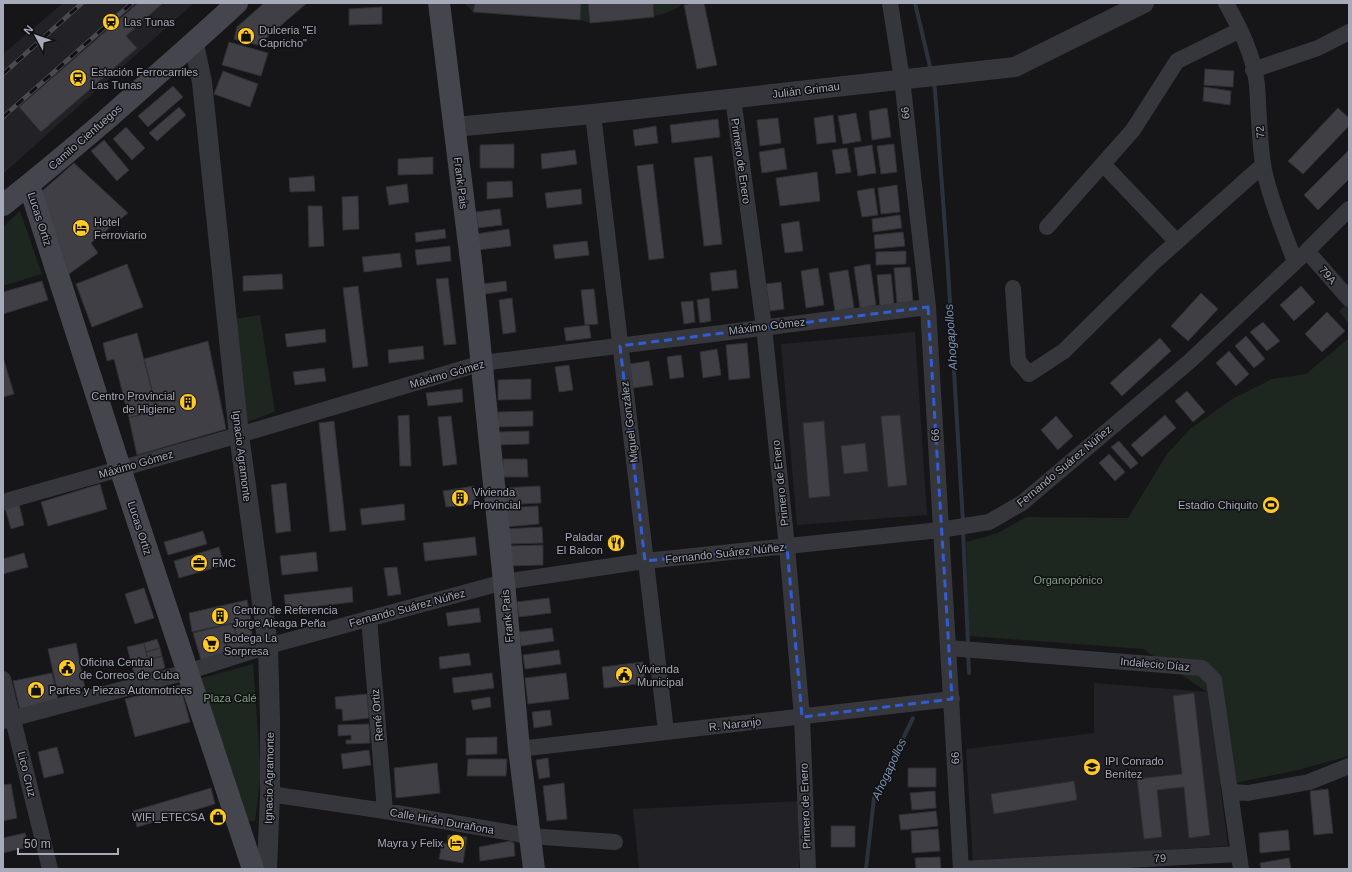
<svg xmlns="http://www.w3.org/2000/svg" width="1352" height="872" viewBox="0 0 1352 872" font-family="Helvetica,sans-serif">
  <rect width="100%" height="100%" fill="#161518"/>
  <path fill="#222125" d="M63,3H194L3,174V54Z
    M915,332L927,515L797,525L781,344Z
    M1094,683L1208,692L1228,846L973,863L966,749L1094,733Z
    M800,801L799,869H639L633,809Z"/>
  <path fill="#1d261f" d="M464,3H683C669,20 612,21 590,23L580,20L473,12Z
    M20,211L42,274L3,286V227Z
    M1349,302V324L1339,311Z
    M260,315L275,412L247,422L234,319Z
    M1349,338V756L1294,771L1220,786L1207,692L1143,649L969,636L966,542L998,533L1026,517L1128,518L1167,454L1190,429L1232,399L1272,379L1306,374Z
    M253,664L261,774L255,821H244L198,679Z"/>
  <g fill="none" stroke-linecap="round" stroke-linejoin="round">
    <path stroke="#2a333d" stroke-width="4" d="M915,3L931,71
      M933,81L935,90L948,269L963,523
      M963,530L968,645
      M968,652L969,673
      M866,869L874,798L913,718"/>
  </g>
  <path fill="#403f45" stroke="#302f34" d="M138,3H163L126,36L137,48L41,132L19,107Z
    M264,3H307L258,45L234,39L237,27Z
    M475,3H581L580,20L473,12Z
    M588,3H653L654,17L590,23Z
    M692,3H704L717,65L697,69L684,5Z
    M382,7V24L349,25V9Z
    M229,42L268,53L261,76L222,65Z
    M1205,69L1234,71L1233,87L1204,85Z
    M223,71L258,84L250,107L214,94Z
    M173,86L183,97L148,127L138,116Z
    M1204,87L1231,91L1230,105L1203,101Z
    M179,107L186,115L157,141L149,133Z
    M887,108L891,137L872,140L869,111Z
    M1338,108L1349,118V126L1303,174L1288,161Z
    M856,113L861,141L843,144L838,116Z
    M833,115L836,142L817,144L814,118Z
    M778,118L781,143L760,146L757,120Z
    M718,119L720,137L672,143L670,125Z
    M656,126L658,143L635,146L633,130Z
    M126,127L145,148L132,160L113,139Z
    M104,140L129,170L117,181L91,151Z
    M514,144V168H480V145Z
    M894,144L897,172L881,174L877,146Z
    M872,145L876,173L858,176L854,148Z
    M784,148L787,169L762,173L759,152Z
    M847,148L851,172L836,174L832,150Z
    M575,150L577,164L542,169L541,154Z
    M1349,150V179L1318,210L1304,195Z
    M712,156L722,244L704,246L694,158Z
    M433,157V174L398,175V159Z
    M74,163L128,213L91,243L98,253L69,274L41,192Z
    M653,164L664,258L649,260L637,166Z
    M817,172L820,201L780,206L776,178Z
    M314,176L315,191L290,192L289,178Z
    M512,181L513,197L487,199V182Z
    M407,184L409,202L389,205L386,187Z
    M897,185L900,212L881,214L878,188Z
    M874,188L878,215L862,217L857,191Z
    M581,189L582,204L547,208L545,193Z
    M358,196L359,229L343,230L342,197Z
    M308,206H322L324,246L309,247Z
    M500,209L502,225L478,228L476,212Z
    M900,215L902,228L873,232L872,219Z
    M799,221L803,251L785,253L781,224Z
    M445,229L446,238L416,242L415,233Z
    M509,229L511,246L478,250L476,234Z
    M903,232L905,246L875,249L874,235Z
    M587,241L589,255L555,259L553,245Z
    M450,246L451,261L417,265L415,250Z
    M906,251V264L876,265V252Z
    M400,253L402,267L364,272L362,257Z
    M127,264L143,307L92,327L76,284Z
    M870,264L876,305L860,308L854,267Z
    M910,267L913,302L897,303L894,268Z
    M818,268L824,305L806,308L801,271Z
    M736,270L738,288L712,291L710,273Z
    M848,270L854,308L835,311L829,273Z
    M282,274L283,289L243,291V276Z
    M891,274L894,304L880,306L877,275Z
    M448,278L456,344L444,345L436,279Z
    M42,281L48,300L3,314V292Z
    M506,281L507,291L485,294L483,284Z
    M781,282L784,309L770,311L766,284Z
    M358,286L368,366L353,368L343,288Z
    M1301,286L1315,302L1294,321L1280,305Z
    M594,289L598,324L585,325L581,290Z
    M1201,293L1218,309L1188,341L1171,326Z
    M512,298L516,332L503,334L499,300Z
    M709,298L711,321L700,323L697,300Z
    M693,301L695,322L684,324L681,302Z
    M1327,312L1345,331L1322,352L1305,334Z
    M1263,322L1280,341L1267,351L1250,332Z
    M589,325L591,338L566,341L564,328Z
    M325,329L326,342L287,347L285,334Z
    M137,333L157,410L129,418L114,359L107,361L103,343Z
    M1246,336L1265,359L1254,368L1235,346Z
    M1160,338L1171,351L1122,396L1110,383Z
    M208,341L226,429L137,455L129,418L157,410L144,359Z
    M747,343L750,378L729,380L726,345Z
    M423,346L424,359L389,363L388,350Z
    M717,349L721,375L703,378L700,352Z
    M1229,351L1249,374L1236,386L1216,363Z
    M681,355L684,377L670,379L667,357Z
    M3,357L14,394L3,397Z
    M649,361L653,385L633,388L629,364Z
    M569,365L573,390L559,392L555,367Z
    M324,368L326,381L295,385L293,372Z
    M531,379V399L498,400V380Z
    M462,389L463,402L428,406L426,393Z
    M1187,391L1205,412L1193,422L1175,401Z
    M533,411V426L498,427V412Z
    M409,415L411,466H400L398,416Z
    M900,415L907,485L888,487L881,416Z
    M1165,415L1176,428L1142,457L1131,445Z
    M451,416L457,464L443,466L438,417Z
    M1056,416L1073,436L1058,450L1041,430Z
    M334,421L346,530L330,532L319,423Z
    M824,421L830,496L809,498L803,423Z
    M529,431V444L498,445V432Z
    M1119,441L1138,463L1131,469L1111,447Z
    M865,443L868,471L844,474L841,446Z
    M1109,454L1125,472L1115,481L1099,463Z
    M503,459H527L528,477H503Z
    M286,483L291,531L276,533L271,485Z
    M100,484L107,509L48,526L41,502Z
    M474,486L476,504L446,507L443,491Z
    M540,486L541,503L502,505L501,488Z
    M19,504L24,525L11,529L5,508Z
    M404,504L405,520L362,525L360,509Z
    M538,506L539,524L505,527L504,508Z
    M542,527L543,543L505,544L504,529Z
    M203,531L207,544L168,555L164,542Z
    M475,537L477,555L425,561L423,543Z
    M543,545V565L508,566L507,546Z
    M219,547L224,565L179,578L174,561Z
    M316,552L318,571L282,575L280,556Z
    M24,553L28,567L3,574V559Z
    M397,567L401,594L388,596L384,568Z
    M352,587L353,602L286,610L284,595Z
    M144,588L154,618L135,624L125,594Z
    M549,598L551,613L519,617L517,602Z
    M247,600L251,619L192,632L189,613Z
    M479,608L481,622L448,626L446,613Z
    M251,619L252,644L228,650L224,637L236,634L234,623Z
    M234,623L236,634L224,637L228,650L227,653L201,660L193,633Z
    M552,628L554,641L521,646L519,632Z
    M157,639L160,648L146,652L144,643Z
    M76,643L85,688L58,694L48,649Z
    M144,643L148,660L162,656L165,668L135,677L127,647Z
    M160,648L162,656L148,660L146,652Z
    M559,650L561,664L525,669L523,655Z
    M469,653L471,665L440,669L439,657Z
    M643,662L646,683L604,688L602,667Z
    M52,673L58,699L20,710L13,681Z
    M492,673L494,688L454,693L452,678Z
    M566,673L569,699L528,704L525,678Z
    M180,685L190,722L135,737L125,699Z
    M1194,693L1210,835L1189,838L1184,787L1157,790L1162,837L1144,839L1137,779L1182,774L1173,696Z
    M367,694L369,718L343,721L342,709H336L335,697Z
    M490,697L491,707L473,710L471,700Z
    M550,710L552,725L534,728L532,712Z
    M369,724L370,743L346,744V740H351V735L338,736V725Z
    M497,737V754L466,755V738Z
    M57,747L64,773L44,778L38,752Z
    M369,750L371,765L343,769L341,754Z
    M548,758L550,777L539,779L536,760Z
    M468,759H507L506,776H467Z
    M437,763L440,793L396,798L394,768Z
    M908,768H936V787H908Z
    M1074,781L1077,800L994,814L991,794Z
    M564,783L567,819L547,821L543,786Z
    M11,784L17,818L3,821V785Z
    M211,788L215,804L137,827L133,811Z
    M1328,789L1333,833L1314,835L1310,791Z
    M935,791L936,808L912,810L910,793Z
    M936,811L938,826L901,830L899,815Z
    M831,826H855V847H831Z
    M938,829L940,851L912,853L911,831Z
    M1288,830L1290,850L1260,853L1259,833Z
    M25,833L28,847L3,853V838Z
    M448,835L467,837L463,863L439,859L442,843L447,844Z
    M510,841L514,843L515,856L480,861L479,847Z
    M940,857L941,869H916L915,858Z
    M1289,858L1291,869H1261L1260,863Z"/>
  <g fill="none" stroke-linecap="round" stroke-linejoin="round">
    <path stroke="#36373d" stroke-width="16" d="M890,3L902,79L928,307L961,869
      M1226,3C1240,28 1254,56 1257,85C1259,113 1259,142 1264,170C1271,202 1284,232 1295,262
      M1253,70L1318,48L1349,32
      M733,98L764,327L787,547L802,717L808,869
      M593,114L666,731
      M1103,164L1177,242
      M1047,227L1133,130L1177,61L1240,30
      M1307,251L1349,299
      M1013,288L1018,361L1029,374L1064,351L1153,263L1263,165
      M3,502L239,435L482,363L928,307
      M369,618L385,811
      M948,648L1202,668L1214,680L1241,869
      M3,679L50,869
      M3,721L187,672L268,646L504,582L645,561L940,530L989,522L1022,503L1190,361L1307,251L1349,209
      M519,749L952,699
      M1230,792L1248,793L1309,782L1349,766
      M270,794L385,811L529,836L615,842
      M961,869L1239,854"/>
    <path stroke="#36373d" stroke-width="20" d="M194,44L202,82L239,435L268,646L270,720V794L267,869
      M454,127L593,114L1015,67L1144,3"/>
    <path stroke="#44454d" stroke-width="22" d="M439,3L472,269L504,582L519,749L534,869
      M29,185L120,468L253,869
      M3,205C38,178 72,149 106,120C150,81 194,43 237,3"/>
    <defs>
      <path id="rail" d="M3,74L82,3
        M3,117L132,3"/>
    </defs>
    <use href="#rail" stroke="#494a52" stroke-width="4.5"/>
    <use href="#rail" stroke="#111013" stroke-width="3" stroke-dasharray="9" stroke-linecap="butt"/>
  </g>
  <path fill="none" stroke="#325cd3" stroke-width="3" stroke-dasharray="8 5" stroke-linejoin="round" d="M928,307L952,699L802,717L787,547L645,561L620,346Z"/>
  <defs>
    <symbol id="station-disc" viewBox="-11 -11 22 22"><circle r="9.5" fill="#ffc926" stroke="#111013"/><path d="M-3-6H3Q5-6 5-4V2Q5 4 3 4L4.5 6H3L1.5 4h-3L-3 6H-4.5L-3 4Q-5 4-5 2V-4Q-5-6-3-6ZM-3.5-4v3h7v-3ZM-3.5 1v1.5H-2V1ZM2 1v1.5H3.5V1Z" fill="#111"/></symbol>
    <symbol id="shop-disc" viewBox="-11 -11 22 22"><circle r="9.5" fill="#ffc926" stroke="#111013"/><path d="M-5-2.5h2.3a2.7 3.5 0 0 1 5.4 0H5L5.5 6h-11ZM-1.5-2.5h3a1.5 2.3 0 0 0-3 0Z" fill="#111"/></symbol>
    <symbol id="hotel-disc" viewBox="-11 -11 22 22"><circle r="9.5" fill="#ffc926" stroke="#111013"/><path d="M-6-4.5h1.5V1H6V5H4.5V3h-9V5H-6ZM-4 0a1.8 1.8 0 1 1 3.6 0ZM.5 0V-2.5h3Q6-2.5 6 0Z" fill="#111"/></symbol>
    <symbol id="building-disc" viewBox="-11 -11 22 22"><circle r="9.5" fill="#ffc926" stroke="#111013"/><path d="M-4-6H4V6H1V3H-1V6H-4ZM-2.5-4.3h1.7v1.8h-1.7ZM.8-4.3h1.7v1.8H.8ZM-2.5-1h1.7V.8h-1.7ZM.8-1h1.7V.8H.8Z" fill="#111"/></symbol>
    <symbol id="stadium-disc" viewBox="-11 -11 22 22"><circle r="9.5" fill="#ffc926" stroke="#111013"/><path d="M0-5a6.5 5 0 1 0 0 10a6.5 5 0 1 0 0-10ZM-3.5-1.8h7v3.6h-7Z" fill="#111"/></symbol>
    <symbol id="restaurant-disc" viewBox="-11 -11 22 22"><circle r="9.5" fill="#ffc926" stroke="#111013"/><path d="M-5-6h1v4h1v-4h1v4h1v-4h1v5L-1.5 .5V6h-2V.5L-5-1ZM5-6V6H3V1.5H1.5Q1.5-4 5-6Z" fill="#111"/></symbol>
    <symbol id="office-disc" viewBox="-11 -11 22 22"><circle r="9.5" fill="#ffc926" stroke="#111013"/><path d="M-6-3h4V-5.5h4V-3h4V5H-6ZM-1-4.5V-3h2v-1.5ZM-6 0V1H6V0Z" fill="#111"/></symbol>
    <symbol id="supermarket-disc" viewBox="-11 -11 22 22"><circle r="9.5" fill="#ffc926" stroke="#111013"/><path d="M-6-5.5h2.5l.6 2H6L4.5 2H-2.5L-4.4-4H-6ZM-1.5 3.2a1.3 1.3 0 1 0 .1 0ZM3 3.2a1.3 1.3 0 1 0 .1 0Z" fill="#111"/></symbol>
    <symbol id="civic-disc" viewBox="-11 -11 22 22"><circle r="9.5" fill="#ffc926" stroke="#111013"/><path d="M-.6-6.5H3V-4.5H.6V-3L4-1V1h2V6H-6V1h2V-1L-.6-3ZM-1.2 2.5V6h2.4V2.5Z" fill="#111"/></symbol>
    <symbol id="school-disc" viewBox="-11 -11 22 22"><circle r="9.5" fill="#ffc926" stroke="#111013"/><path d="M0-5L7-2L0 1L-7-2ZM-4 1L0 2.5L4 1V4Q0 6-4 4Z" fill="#111"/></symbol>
  </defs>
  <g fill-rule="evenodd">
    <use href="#station-disc" x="101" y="12" width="20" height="20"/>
    <use href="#shop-disc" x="236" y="26" width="20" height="20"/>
    <use href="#station-disc" x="68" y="68" width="20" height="20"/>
    <use href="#hotel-disc" x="71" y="218" width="20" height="20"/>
    <use href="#building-disc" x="178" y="392" width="20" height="20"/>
    <use href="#building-disc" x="450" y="488" width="20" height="20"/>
    <use href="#stadium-disc" x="1261" y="495" width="20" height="20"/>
    <use href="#restaurant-disc" x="606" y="533" width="20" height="20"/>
    <use href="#office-disc" x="189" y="553" width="20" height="20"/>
    <use href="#building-disc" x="210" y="606" width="20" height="20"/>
    <use href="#supermarket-disc" x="201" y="634" width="20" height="20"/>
    <use href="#civic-disc" x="57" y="658" width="20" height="20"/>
    <use href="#civic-disc" x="614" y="665" width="20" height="20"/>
    <use href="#shop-disc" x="26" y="680" width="20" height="20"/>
    <use href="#school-disc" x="1082" y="757" width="20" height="20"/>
    <use href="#shop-disc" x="208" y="807" width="20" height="20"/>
    <use href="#hotel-disc" x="446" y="833" width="20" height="20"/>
  </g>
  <g text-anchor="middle" stroke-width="3" stroke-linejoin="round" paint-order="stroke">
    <g font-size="11" fill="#a6aab9" stroke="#111013" text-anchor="start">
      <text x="124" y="26">Las Tunas</text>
      <text x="259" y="34">Dulceria "El<tspan x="259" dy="13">Capricho"</tspan></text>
      <text x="91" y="76">Estación Ferrocarriles<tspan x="91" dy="13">Las Tunas</tspan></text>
      <text x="94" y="226">Hotel<tspan x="94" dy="13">Ferroviario</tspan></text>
      <text x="175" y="400" text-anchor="end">Centro Provincial<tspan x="175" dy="13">de Higiene</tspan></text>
      <text x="473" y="496">Vivienda<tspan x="473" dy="13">Provincial</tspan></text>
      <text x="1258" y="509" text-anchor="end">Estadio Chiquito</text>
      <text x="603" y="541" text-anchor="end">Paladar<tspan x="603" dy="13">El Balcon</tspan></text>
      <text x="212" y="567">FMC</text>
      <text x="233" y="614">Centro de Referencia<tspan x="233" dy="13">Jorge Aleaga Peña</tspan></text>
      <text x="224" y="642">Bodega La<tspan x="224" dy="13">Sorpresa</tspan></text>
      <text x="80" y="666">Oficina Central<tspan x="80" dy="13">de Correos de Cuba</tspan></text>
      <text x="637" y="673">Vivienda<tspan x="637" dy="13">Municipal</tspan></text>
      <text x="49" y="694">Partes y Piezas Automotrices</text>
      <text x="1105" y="765">IPI Conrado<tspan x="1105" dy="13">Benítez</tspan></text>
      <text x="205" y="821" text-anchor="end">WIFI_ETECSA</text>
      <text x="443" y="847" text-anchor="end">Mayra y Felix</text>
    </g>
    <g font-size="11" fill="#a6aab9" stroke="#111013">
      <text transform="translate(806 90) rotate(-7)" y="4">Julián Grimau</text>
      <text transform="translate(905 113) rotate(-97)" y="4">66</text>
      <text transform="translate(1260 132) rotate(-96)" y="4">72</text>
      <text transform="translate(85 137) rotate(-41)" y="4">Camilo Cienfuegos</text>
      <text transform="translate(741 161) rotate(82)" y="4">Primero de Enero</text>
      <text transform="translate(461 183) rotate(83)" y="4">Frank Pais</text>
      <text transform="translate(40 219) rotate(72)" y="4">Lucas Ortiz</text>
      <text transform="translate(1328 275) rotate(49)" y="4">79A</text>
      <text transform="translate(767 326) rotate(-7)" y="4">Máximo Gómez</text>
      <text transform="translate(447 374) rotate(-16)" y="4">Máximo Gómez</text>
      <text transform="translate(629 422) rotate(-97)" y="4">Miguel González</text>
      <text transform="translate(935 435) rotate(-93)" y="4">66</text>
      <text transform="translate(242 456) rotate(83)" y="4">Ignacio Agramonte</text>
      <text transform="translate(136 464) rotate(-16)" y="4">Máximo Gómez</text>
      <text transform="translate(1064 466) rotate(-40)" y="4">Fernando Suárez Núñez</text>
      <text transform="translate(780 483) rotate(-96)" y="4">Primero de Enero</text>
      <text transform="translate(140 528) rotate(72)" y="4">Lucas Ortiz</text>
      <text transform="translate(725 553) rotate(-6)" y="4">Fernando Suárez Núñez</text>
      <text transform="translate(407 608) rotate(-15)" y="4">Fernando Suárez Núñez</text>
      <text transform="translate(507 616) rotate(-95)" y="4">Frank País</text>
      <text transform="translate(1155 664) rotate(5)" y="4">Indalecio Díaz</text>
      <text transform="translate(377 715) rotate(-95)" y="4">René Ortiz</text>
      <text transform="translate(735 724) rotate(-6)" y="4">R. Naranjo</text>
      <text transform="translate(955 758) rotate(-93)" y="4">66</text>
      <text transform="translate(27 774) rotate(76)" y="4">Lico Cruz</text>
      <text transform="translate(269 778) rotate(-89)" y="4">Ignacio Agramonte</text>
      <text transform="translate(805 806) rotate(-92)" y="4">Primero de Enero</text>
      <text transform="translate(442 821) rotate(10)" y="4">Calle Hirán Durañona</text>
      <text transform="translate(1160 858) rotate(-3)" y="4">79</text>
    </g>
    <g font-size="11" fill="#7ca582" stroke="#111013">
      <text x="1068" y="584">Organopónico</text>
      <text x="230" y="702">Plaza Calé</text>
    </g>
    <g font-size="12" font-style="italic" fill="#7a95b7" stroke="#111013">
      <text transform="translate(951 337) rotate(-94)" y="4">Ahogapollos</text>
      <text transform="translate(889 769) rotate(-65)" y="4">Ahogapollos</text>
    </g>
  </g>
  <rect width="1352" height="872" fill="none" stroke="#a6aab9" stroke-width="8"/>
  <g transform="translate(36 36) rotate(310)" stroke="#111013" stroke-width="3" paint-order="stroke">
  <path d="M0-3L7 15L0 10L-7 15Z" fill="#a6aab9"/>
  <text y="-6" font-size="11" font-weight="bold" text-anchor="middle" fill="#a6aab9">N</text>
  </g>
  <path d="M18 848v6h100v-6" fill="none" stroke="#a6aab9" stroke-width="2"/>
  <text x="24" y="848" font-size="12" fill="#a6aab9" stroke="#111013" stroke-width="3" paint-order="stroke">50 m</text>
</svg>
